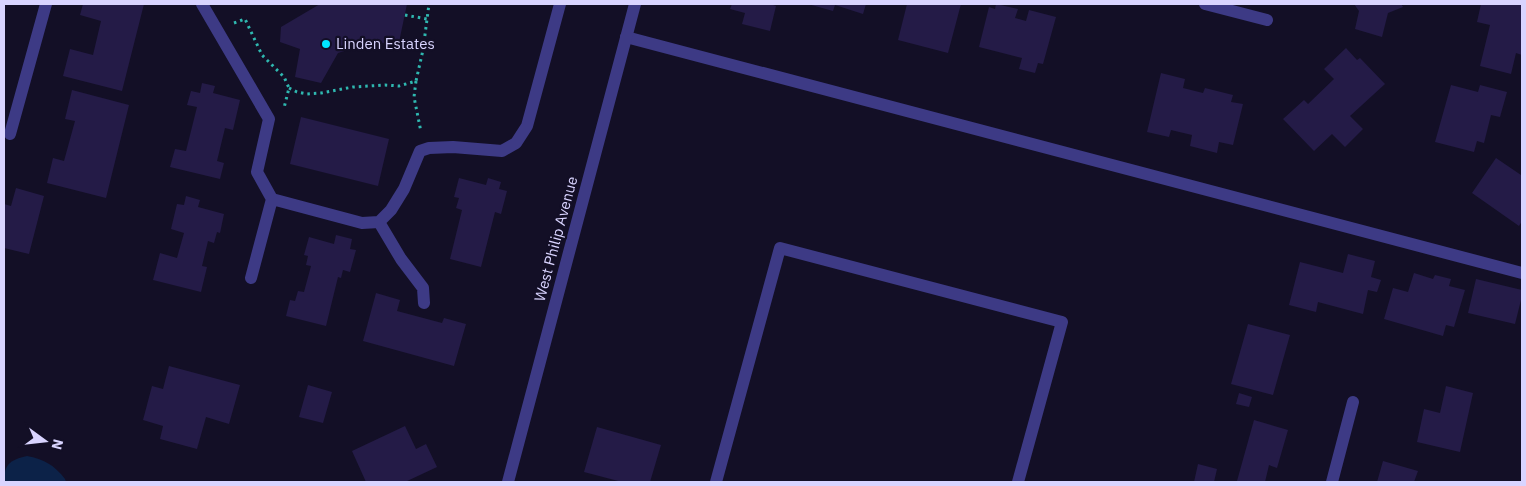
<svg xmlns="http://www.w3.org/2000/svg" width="1526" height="486" viewBox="0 0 1526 486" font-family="'IBM Plex Sans',sans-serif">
  <rect width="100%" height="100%" fill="#130f26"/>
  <path fill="#0c2248" d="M27,456C44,459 54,465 65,479L66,482H4C4,464 10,460 27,456Z"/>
  <path fill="#241b47" d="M83,4H144L122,91L63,76L70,49L93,55L101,21L80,15Z
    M320,4H407L398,47L376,41L338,53L321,83L295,77L300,49L280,42L281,27Z
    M732,4H770L776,6L770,31L742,24L745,13L730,9Z
    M808,4H866L863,14L835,5L833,11Z
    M907,4H961L948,53L898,40Z
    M996,4L1018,9L1015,18L1026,21L1029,10L1056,17L1043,64L1038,63L1035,73L1019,69L1022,58L979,47L989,7L995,9Z
    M1354,4H1401L1403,7L1388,13L1382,37L1355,29L1359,11Z
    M1481,4H1522V55L1516,53L1511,74L1480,66L1490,25L1477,22Z
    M1346,48L1357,60L1360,58L1385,84L1350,116L1363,129L1345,147L1332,134L1314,151L1283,119L1304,100L1308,104L1334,79L1324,69Z
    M1161,73L1185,79L1183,88L1203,93L1205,88L1233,95L1231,102L1243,104L1233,145L1219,142L1217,153L1190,146L1192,135L1171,130L1169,137L1147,132Z
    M202,83L215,86L213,93L240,100L233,130L225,128L217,161L224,163L220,179L170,167L175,149L186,151L197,107L187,105L191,91L200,93Z
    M1451,85L1478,92L1480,85L1507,92L1500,117L1491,115L1484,143L1477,141L1474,152L1435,142Z
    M72,90L129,105L106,198L47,183L53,158L64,161L75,121L65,119Z
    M301,117L389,139L378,186L290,164Z
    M1496,158L1521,175L1522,174V221L1519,226L1472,193Z
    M459,178L486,185L488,178L501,182L499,189L507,191L501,214L495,212L481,267L450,259L462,210L456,208L459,198L454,197Z
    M16,188L44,196L29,254L4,248V204L11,206Z
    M186,196L200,200L198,207L224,214L220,233L217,232L214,243L208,241L202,266L207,267L201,292L153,280L160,253L177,258L184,233L171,229L177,204L184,205Z
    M336,235L352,239L350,249L356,250L350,272L343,270L341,278L338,277L326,326L286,316L290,300L295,301L298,291L304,292L311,266L306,265L308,256L304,255L309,237L334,244Z
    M1348,254L1375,261L1371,277L1381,280L1377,292L1368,290L1363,314L1318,302L1316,312L1289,305L1300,262L1343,273Z
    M1414,273L1433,279L1435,275L1451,279L1449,286L1465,290L1454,327L1446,325L1443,336L1384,319L1393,288L1408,292Z
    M1476,279L1522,290V296L1515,324L1468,313Z
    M376,293L400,300L397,311L442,323L444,318L466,324L454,366L363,341Z
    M1248,324L1290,335L1273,395L1231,384Z
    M169,366L240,385L229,424L206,417L197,449L160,439L163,426L143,420L152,386L163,389Z
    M308,385L332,392L323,423L299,417Z
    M1446,386L1473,393L1460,452L1417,442L1424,409L1440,413Z
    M1239,393L1252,397L1249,407L1236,404Z
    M1254,420L1288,430L1277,468L1269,465L1265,482H1241L1237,481Z
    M405,426L416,449L426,444L437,467L405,482H366L352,451Z
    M597,427L661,445L650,482H622L584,472Z
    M1383,461L1418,471L1414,482H1377Z
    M1198,464L1217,469L1214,482H1194Z"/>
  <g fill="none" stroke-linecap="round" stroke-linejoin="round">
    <path stroke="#2fb8b0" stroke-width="3" stroke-dasharray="2.5 4" stroke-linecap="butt" d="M405,15L427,19
      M234,23L245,19L262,55L284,77L289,88L284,108
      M416,81L414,97L421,132
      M289,88L297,92L307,94L321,93L353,87L385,85L399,86L416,81L423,50L429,4"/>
    <path stroke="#3d3a85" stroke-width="12" d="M202,4L269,119L257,172L272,199L251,278
      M10,134L46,4
      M272,199L362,223L379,222L391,210L404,189L420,151L429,148L453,147L502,151L516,143L527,126L560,4
      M379,222L401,259L423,288L424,303"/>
    <path stroke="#3d3a85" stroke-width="12" d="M1205,4L1267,20
      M626,37L1522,273
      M716,482L780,248L1062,322L1018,482
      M1332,482L1353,402"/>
    <path stroke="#3d3a85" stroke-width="12" d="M508,482L635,4"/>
  </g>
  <circle fill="#00e5ff" stroke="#130f26" stroke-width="2" cx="326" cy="44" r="5"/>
  <g text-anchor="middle" stroke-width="4.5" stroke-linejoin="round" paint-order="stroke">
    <g font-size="15" fill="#d9d4ff" stroke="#130f26" text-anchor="start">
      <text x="336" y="49">Linden Estates</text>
    </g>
    <g font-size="15" fill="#d9d4ff" stroke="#130f26">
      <text transform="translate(556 239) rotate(-75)" y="5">West Philip Avenue</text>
    </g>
  </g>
  <rect width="1526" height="486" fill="none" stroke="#d9d4ff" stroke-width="10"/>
  <g transform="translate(45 441) rotate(105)" stroke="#130f26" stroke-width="4" paint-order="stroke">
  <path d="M0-4L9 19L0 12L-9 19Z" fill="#d9d4ff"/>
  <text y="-8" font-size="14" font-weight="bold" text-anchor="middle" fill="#d9d4ff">N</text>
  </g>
</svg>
